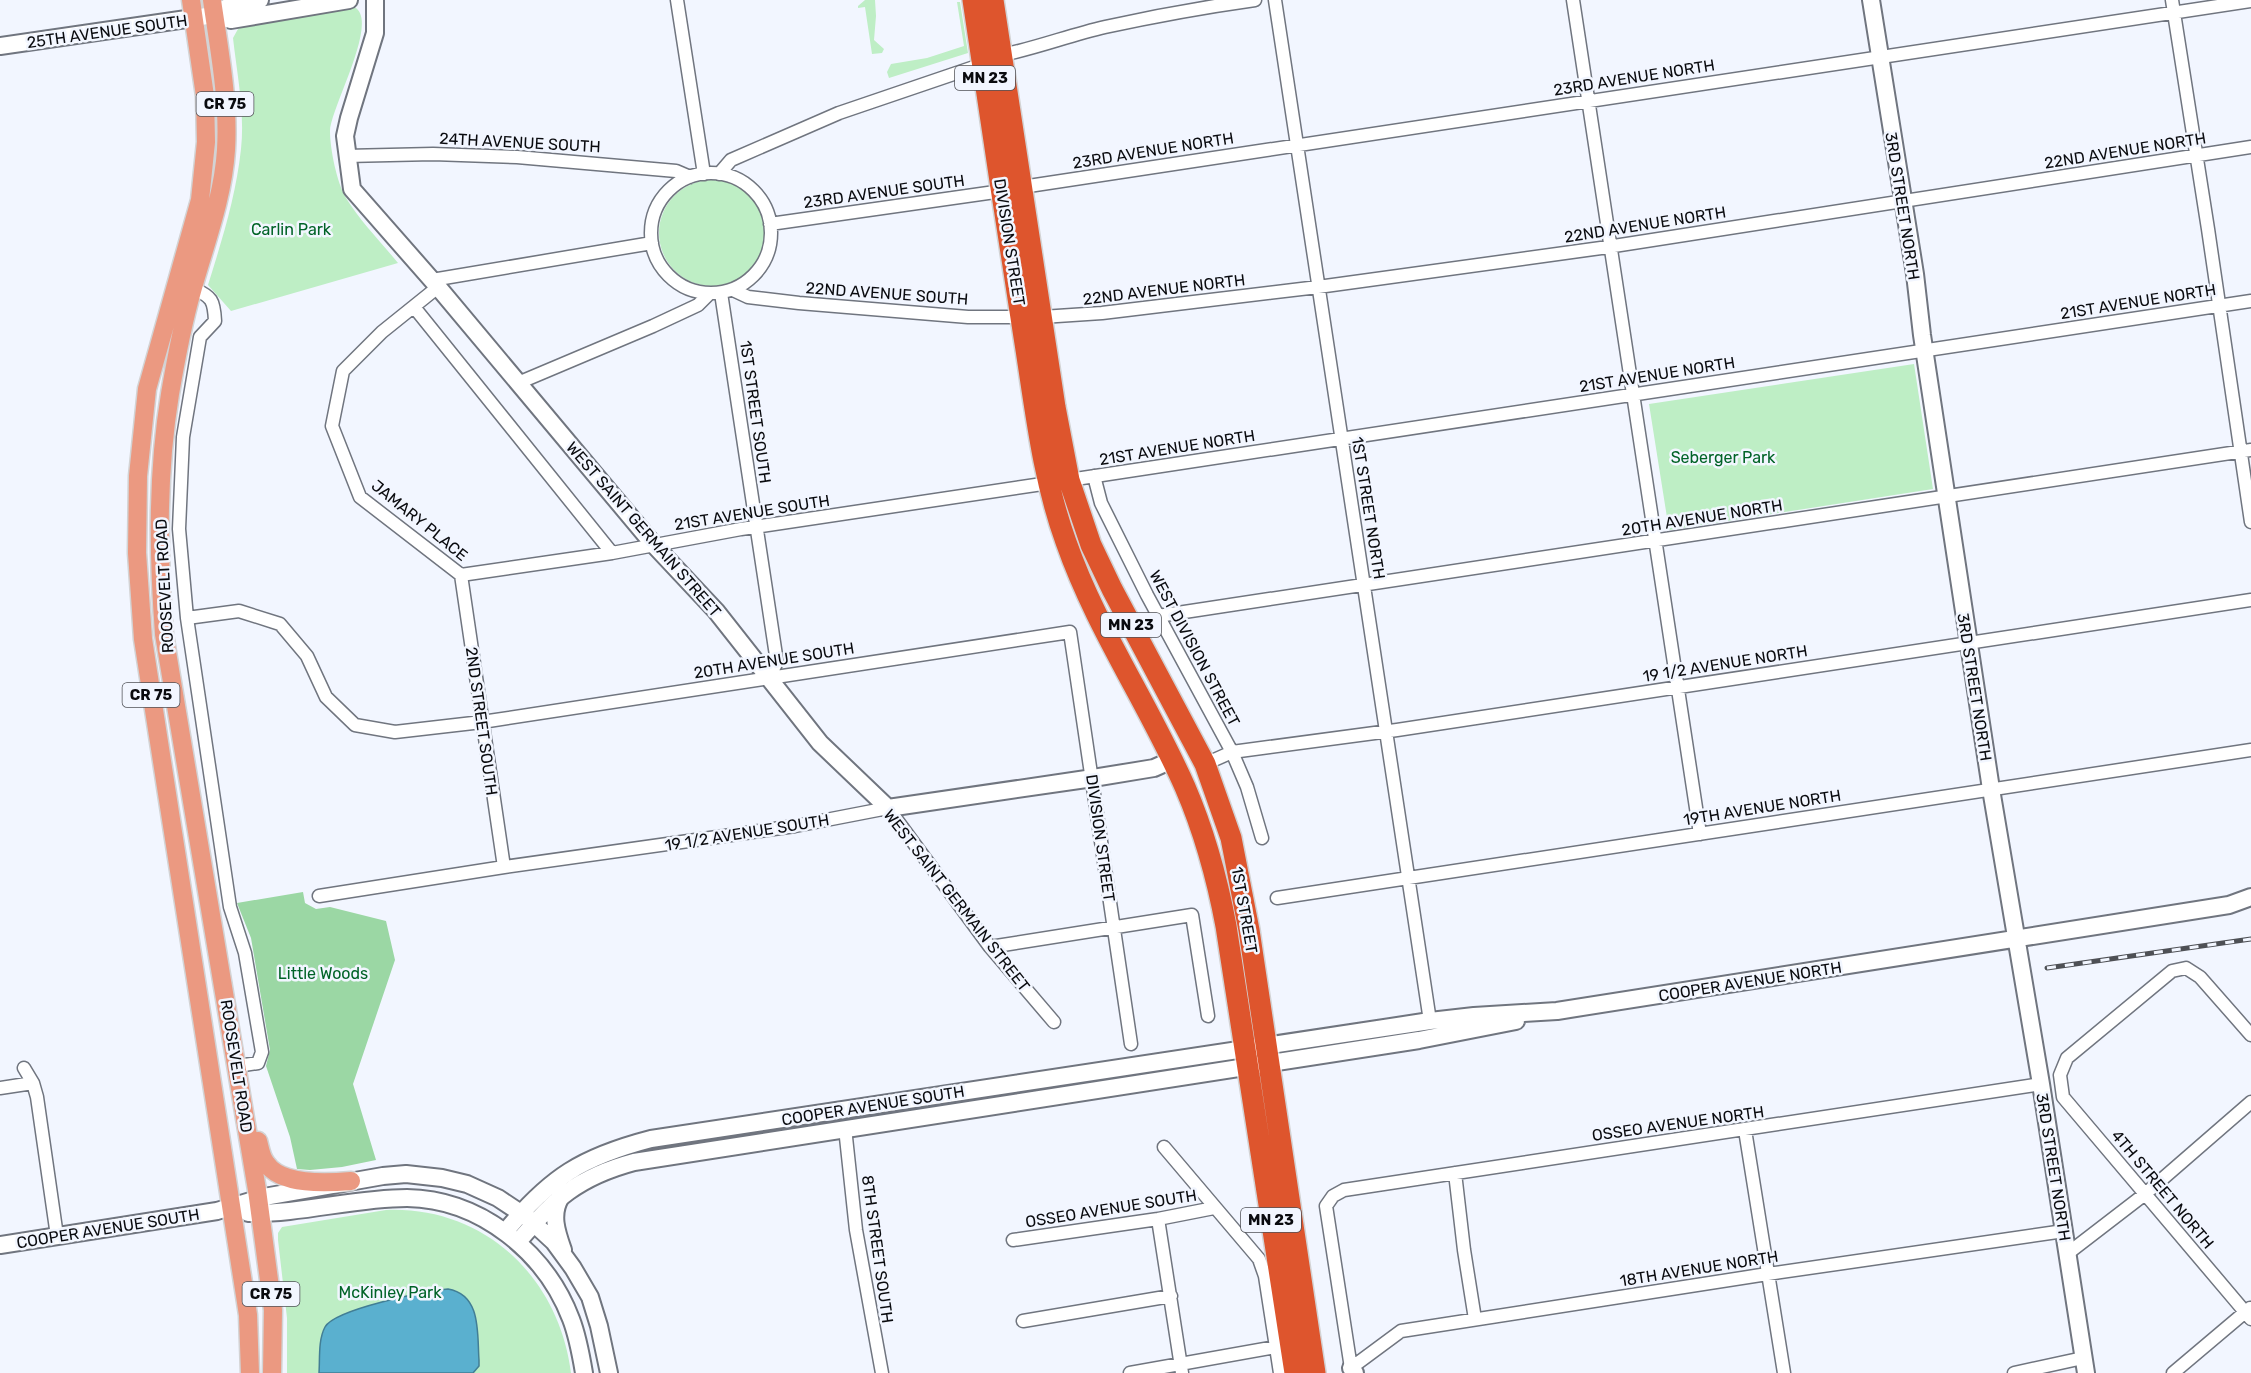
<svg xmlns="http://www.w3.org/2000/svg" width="2251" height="1373" viewBox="0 0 2251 1373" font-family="Rubik,sans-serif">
  <rect width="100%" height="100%" fill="#f2f6ff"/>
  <path fill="#beeec5" d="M865,0H875L876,16L874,40L884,49L882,53L872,54L865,7L858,8V6Z
    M957,2H960L968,53L889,78L887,72L891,64L927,58L964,46Z
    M354,7C381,19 330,109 330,131C330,149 337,183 346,198C360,221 381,242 398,263L231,311L208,285C222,240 236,196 241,149C245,112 237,74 233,38L238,29L246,25Z
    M659 233a53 53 0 1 1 106 0a53 53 0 1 1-106 0Z
    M1914,364L1933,489L1669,530L1649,404Z
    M386,1210C484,1206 559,1277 571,1373H287V1318L278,1240V1233L282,1227Z"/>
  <path fill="#9bd7a4" d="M303,892L305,903L316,909L330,907L386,921L395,960L353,1084L376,1160L342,1167L310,1170L297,1169L290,1137L266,1066L270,1050L251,938L237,903Z"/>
  <path fill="#5ab0cf" stroke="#427e95" stroke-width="1.5" d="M448,1289C482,1295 477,1334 479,1360V1366L473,1373H319C320,1359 318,1340 325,1327C335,1309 426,1291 448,1289Z"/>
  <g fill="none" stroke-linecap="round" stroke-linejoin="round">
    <defs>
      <path id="street" d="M677,0L704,174
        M1275,0L1430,1021
        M1573,0L1700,834
        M2172,0L2208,229L2251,522
        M1002,55C1037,48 1070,35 1105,27C1155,16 1205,7 1255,0
        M346,156L433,154L517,157L676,171L690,177
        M651 233a60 60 0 1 1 120 0a60 60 0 1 1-120 0Z
        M719,174L731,160L839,113L983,64
        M1022,187L2251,1
        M770,224L1002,191
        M432,280L652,243
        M438,287L382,332L343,371L332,426L360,497L461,575
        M193,288C212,297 214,300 215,321L200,337L183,437L179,529L187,618L230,907L245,953L262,1052L258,1063L237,1066
        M733,290L748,297L799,303L968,317H1042L1102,313L1318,287L1601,248L2251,147
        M721,293L777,662L769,677
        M414,307L612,553
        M518,383L653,326L698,305L709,294
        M1094,476L1101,503L1147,595L1232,752L1247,787L1262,838
        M1069,480L2251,301
        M461,575L612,553L741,529L1049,483
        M461,575L504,867
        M1158,616L2251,450
        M187,618L239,611L280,624L307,656L326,697L355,725L395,732L482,722L1070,632L1131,1044
        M1205,764L1232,752L1397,730L2251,600
        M319,896L504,867L795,826L888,808L990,947L1054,1022
        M1277,898L2251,750
        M990,947L1192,915L1208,1016
        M2251,1035L2200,977L2186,968L2172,971L2067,1058L2060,1075L2063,1097L2251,1319
        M24,1068L33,1083L37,1097L57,1236
        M2041,1084L1344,1190L1333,1196L1326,1206L1351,1368L1401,1331L1761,1275L2064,1231
        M0,1088L33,1083
        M845,1128L856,1230L882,1373
        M1745,1130L1784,1373
        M1164,1147L1259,1259L1265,1276L1280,1373
        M1455,1173L1464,1250L1475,1319
        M1158,1219L1182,1373
        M1013,1240L1158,1219L1214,1208
        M2067,1254L2145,1194L2251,1102
        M1023,1321L1171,1296
        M1130,1373L1276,1347
        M2014,1373L2083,1358
        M2173,1373L2250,1308"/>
      <path id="secondary" d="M375,0V33L349,118L345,136L352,189L438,287L654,545L716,611L820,743L888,808L1093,778L1154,768L1172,760
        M1871,0L1915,274L1922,335L1991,789L2041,1084L2086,1373
        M214,15L231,20L349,0
        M0,46L214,15L229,6L260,0
        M561,1197C550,1214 557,1233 563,1250
        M248,1213C302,1214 354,1198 407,1198C481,1199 546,1253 571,1319C578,1337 581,1355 584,1373
        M505,1232C550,1177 582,1157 651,1139L1430,1021L1474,1016L1557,1011L2229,905L2251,897
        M518,1242C554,1199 578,1177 634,1162L1419,1040L1516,1021
        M0,1245L217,1211L264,1197L383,1176L406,1174L442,1178L467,1184L498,1198L528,1218L554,1242L573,1268L590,1297L599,1326L609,1373
        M1351,1368L1355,1373"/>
      <path id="primary" d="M191,0L205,96L206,142L200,200L147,389L138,476L137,553L143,639L248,1315L250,1373
        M212,0C219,49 229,100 226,150C223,198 205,244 192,291C182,325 176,359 170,394C157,474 158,553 164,634L257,1190L273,1310L272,1373
        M258,1141C260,1148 261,1157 266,1163C281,1186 328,1183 351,1181"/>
      <path id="highway" d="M973,0C990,112 1006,225 1024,337C1035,405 1042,476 1066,542C1096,628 1148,703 1185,787C1204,831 1217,878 1226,926L1295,1373
        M993,0L1055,407L1069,480L1091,545L1112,589L1205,764L1231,838L1249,930L1315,1373"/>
    </defs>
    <use href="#street" stroke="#70757f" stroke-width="15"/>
    <use href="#secondary" stroke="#70757f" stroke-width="20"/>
    <use href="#primary" stroke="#d3d3d4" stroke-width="21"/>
    <use href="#highway" stroke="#d3d3d4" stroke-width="24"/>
    <use href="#street" stroke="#fff" stroke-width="12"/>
    <use href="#secondary" stroke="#fff" stroke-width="16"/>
    <use href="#primary" stroke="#eb9981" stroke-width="18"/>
    <use href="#highway" stroke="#de552d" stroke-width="21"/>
    <defs>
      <path id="rail" d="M2047,968L2251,939"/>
    </defs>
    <use href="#rail" stroke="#4e5055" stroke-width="5"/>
    <use href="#rail" stroke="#f2f6ff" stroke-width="3" stroke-dasharray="9" stroke-linecap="butt"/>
  </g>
  <g text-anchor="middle" stroke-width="5" stroke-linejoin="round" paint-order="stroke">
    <g fill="#f2f6ff" stroke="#505257" stroke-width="1.5">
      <rect x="955" y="66" width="60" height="24" rx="4.5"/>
      <rect x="196.5" y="92" width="57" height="24" rx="4.5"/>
      <rect x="1101" y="613" width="60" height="24" rx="4.5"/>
      <rect x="122.5" y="683" width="57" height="24" rx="4.5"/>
      <rect x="1241" y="1208" width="60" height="24" rx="4.5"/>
      <rect x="242.5" y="1282" width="57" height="24" rx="4.5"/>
    </g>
    <g font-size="15" font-weight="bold" fill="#0a0b0f">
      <text x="985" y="83">MN 23</text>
      <text x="225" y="109">CR 75</text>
      <text x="1131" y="630">MN 23</text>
      <text x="151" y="700">CR 75</text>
      <text x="1271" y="1225">MN 23</text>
      <text x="271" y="1299">CR 75</text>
    </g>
    <g font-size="16" fill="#0a0b0f" stroke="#f2f6ff">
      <text transform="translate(107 31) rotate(-8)" y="6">25TH AVENUE SOUTH</text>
      <text transform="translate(1634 77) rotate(-9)" y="6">23RD AVENUE NORTH</text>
      <text transform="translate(520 142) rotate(3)" y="6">24TH AVENUE SOUTH</text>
      <text transform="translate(1153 150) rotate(-9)" y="6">23RD AVENUE NORTH</text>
      <text transform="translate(2125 150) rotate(-9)" y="6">22ND AVENUE NORTH</text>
      <text transform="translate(884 191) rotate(-8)" y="6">23RD AVENUE SOUTH</text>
      <text transform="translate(1903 206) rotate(81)" y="6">3RD STREET NORTH</text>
      <text transform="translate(1645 224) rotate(-9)" y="6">22ND AVENUE NORTH</text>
      <text transform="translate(1010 242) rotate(81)" y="6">DIVISION STREET</text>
      <text transform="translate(1164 289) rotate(-7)" y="6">22ND AVENUE NORTH</text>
      <text transform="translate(887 293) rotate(4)" y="6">22ND AVENUE SOUTH</text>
      <text transform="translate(2138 301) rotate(-9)" y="6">21ST AVENUE NORTH</text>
      <text transform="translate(1657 374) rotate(-9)" y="6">21ST AVENUE NORTH</text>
      <text transform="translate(756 412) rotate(82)" y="6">1ST STREET SOUTH</text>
      <text transform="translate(1177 447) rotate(-9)" y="6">21ST AVENUE NORTH</text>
      <text transform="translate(1369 508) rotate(81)" y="6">1ST STREET NORTH</text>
      <text transform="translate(752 512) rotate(-9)" y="6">21ST AVENUE SOUTH</text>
      <text transform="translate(1702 517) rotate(-9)" y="6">20TH AVENUE NORTH</text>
      <text transform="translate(420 520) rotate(39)" y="6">JAMARY PLACE</text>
      <text transform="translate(644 529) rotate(49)" y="6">WEST SAINT GERMAIN STREET</text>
      <text transform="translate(164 586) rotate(-93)" y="6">ROOSEVELT ROAD</text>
      <text transform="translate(1195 648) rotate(62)" y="6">WEST DIVISION STREET</text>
      <text transform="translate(774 660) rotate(-9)" y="6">20TH AVENUE SOUTH</text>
      <text transform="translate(1725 663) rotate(-9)" y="6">19 1/2 AVENUE NORTH</text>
      <text transform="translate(1975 687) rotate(81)" y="6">3RD STREET NORTH</text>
      <text transform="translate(482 721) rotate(82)" y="6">2ND STREET SOUTH</text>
      <text transform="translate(1762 807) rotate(-9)" y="6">19TH AVENUE NORTH</text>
      <text transform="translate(747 832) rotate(-9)" y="6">19 1/2 AVENUE SOUTH</text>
      <text transform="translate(1101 838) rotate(82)" y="6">DIVISION STREET</text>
      <text transform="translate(957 900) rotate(52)" y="6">WEST SAINT GERMAIN STREET</text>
      <text transform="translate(1245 910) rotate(80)" y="6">1ST STREET</text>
      <text transform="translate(1750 981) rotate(-9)" y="6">COOPER AVENUE NORTH</text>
      <text transform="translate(237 1066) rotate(81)" y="6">ROOSEVELT ROAD</text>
      <text transform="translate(873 1105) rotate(-9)" y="6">COOPER AVENUE SOUTH</text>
      <text transform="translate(1678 1123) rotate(-8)" y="6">OSSEO AVENUE NORTH</text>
      <text transform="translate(2054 1167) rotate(81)" y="6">3RD STREET NORTH</text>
      <text transform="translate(2163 1189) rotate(50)" y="6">4TH STREET NORTH</text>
      <text transform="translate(1111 1208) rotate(-9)" y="6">OSSEO AVENUE SOUTH</text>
      <text transform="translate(108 1228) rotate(-9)" y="6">COOPER AVENUE SOUTH</text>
      <text transform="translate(878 1249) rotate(82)" y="6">8TH STREET SOUTH</text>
      <text transform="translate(1699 1268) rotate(-9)" y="6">18TH AVENUE NORTH</text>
    </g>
    <g font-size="16" fill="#006327" stroke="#f2f6ff">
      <text x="291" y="235">Carlin Park</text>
      <text x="1723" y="463">Seberger Park</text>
      <text x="323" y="979">Little Woods</text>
      <text x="390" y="1298">McKinley Park</text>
    </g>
  </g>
</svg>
